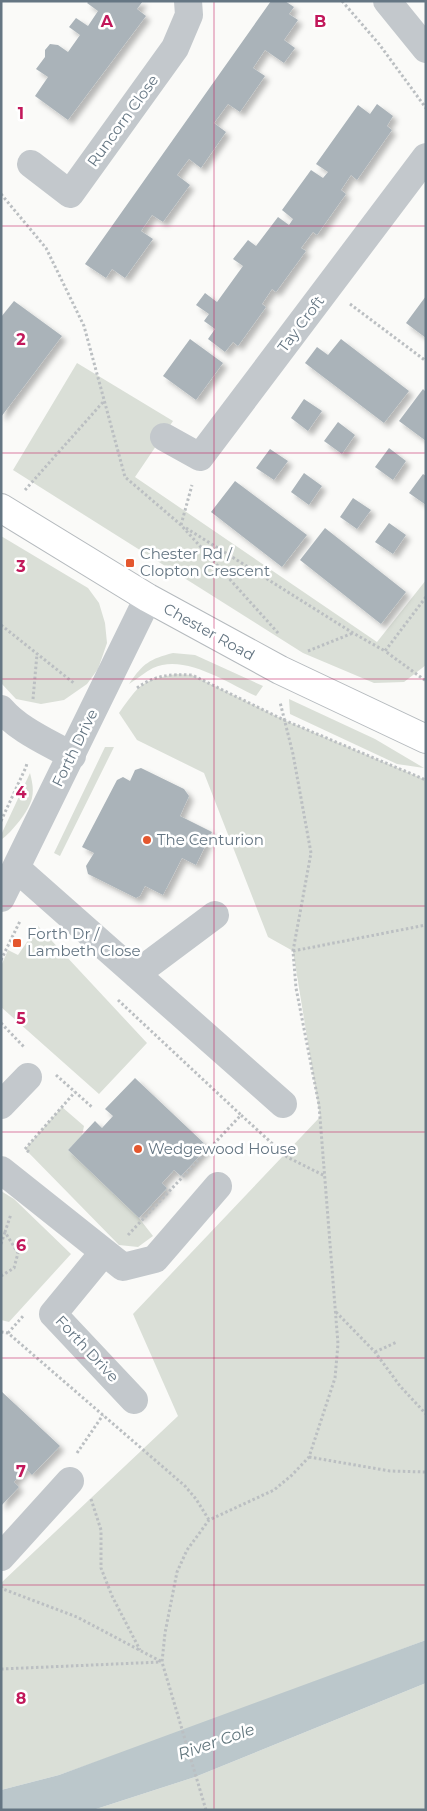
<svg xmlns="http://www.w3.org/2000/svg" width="427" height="1811" viewBox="0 0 427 1811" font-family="Montserrat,sans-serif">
  <defs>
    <filter id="shadow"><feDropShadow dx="4.5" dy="4.5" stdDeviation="2.5" flood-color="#0004"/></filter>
  </defs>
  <rect width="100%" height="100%" fill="#fafaf8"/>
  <path fill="#dadfd7" d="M77,363L173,421L135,477L377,642L426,580V665L404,682L374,683L303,653L13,470Z
    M1,536L88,588L99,603L105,623L107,643L98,669L87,684L64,700L41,704L16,699L1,683Z
    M173,653L195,655L263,686L256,696C228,683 184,653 153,668C145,672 137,679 129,684C143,663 150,659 173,653Z
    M176,674L192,675L284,720L426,780V1640L200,1725L59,1775L1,1790V1583L178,1416L133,1314L320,1117L293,951L268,937L204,773L137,740L119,713C140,684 140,681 176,674Z
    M289,699L375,739L424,768L397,764L290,714Z
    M105,747H114L60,856L54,853Z
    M30,773C32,781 34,789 32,798C29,811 12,832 1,840V835Z
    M38,926L147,1043L99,1094L1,1007V966L8,950L18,955Z
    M62,1107L84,1126L82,1136L68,1150L139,1218L153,1236L138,1247L119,1245L25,1149Z
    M1,1191L14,1199L71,1254L9,1322L1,1320Z
    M426,1683V1810H93L195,1777Z"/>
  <path fill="#bbc7cb" d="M426,1640V1683L195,1777L93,1810H1V1790L59,1775Z"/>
  <path fill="#aab3b9" filter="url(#shadow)" d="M89,1H143L137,9L146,16L68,120L35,96L48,77L36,69L45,57V50L50,44L58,45L68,52L80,35L69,27L76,18L88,26L98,11L87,3Z
    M271,1H285L294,7L289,14L298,20L284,40L295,48L284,63L265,50L253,68L265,76L240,112L228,104L214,123L226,132L201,168L189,159L177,175L190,185L163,222L152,215L141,231L153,239L125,278L112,269L106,278L85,264Z
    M377,104L393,116L387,126L392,130L357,180L351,175L341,190L346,194L317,235L313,232L301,248L306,251L276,292L272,289L262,304L266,307L238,346L233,342L225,352L208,339L215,329L204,321L209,314L196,305L205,293L217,302L243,266L233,259L248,240L256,246L278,217L289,225L293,219L282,210L311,170L323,178L328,172L316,164L358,105L370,114Z
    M426,296V338L406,323Z
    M14,301L62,336L1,417V317Z
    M190,339L223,363L196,400L163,376Z
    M341,339L409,391L384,423L305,363L317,347L328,355Z
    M423,389L426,392V441L399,421Z
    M304,399L322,411L308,431L291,418Z
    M338,422L355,435L342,454L324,441Z
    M389,448L406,461L393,480L375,467Z
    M270,449L288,461L274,480L256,468Z
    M304,473L322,486L309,505L291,492Z
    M423,474L426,476V505L409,493Z
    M235,481L307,535L282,567L211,512Z
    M353,498L371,510L357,529L340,517Z
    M389,523L406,535L393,554L375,542Z
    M325,528L406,592L381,624L300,560Z
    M141,768L184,789L189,796L180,816L212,832L196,865L182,858L163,895L145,886L140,896L136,898L88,874L86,866L94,853L82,847L117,780L123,777L130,781L135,770Z
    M135,1078L208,1147L181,1176L174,1170L162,1183L167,1188L139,1218L68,1150L95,1121L102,1128L113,1116L105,1109Z
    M1,1391L60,1446L32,1475L26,1469L14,1482L19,1487L1,1506Z"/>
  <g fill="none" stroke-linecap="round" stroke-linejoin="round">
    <defs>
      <path id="major" d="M1,508L148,598L280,670L426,739"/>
    </defs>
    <use href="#major" stroke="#b5babe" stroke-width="30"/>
    <path stroke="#bbbfc2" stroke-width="3" stroke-dasharray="2.5 2.5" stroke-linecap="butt" d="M342,1L379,44L426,108
      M1,194L46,248L84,326L125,477L181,525L279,634
      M350,304L426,361
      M25,490L104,401
      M181,525L192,485
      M186,528L353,633L385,651
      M426,597L385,651L426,681
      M1,625L75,684
      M308,651L353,633
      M137,688C155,675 170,674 192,675L284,720L426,780
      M33,699L37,654
      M1,821L26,767L27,763
      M293,951L426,925
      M1,960L20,921
      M118,1000L241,1115
      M1,1023L25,1048
      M56,1075L93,1108
      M29,1152L25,1149L75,1092
      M128,1235L241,1115L287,1157L325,1176
      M1,1244L5,1232
      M1,1276L14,1268L18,1253L5,1232L11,1214
      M336,1312L375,1352L400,1386L426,1414
      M1,1332L8,1333L185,1486L196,1499L209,1520
      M8,1333L24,1315
      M375,1352L397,1342
      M77,1453L103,1415
      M309,1457L390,1471L426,1472
      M91,1499L101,1530V1568L112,1596L140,1650
      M1,1586L3,1589L77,1617L162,1662
      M1,1669L161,1662
      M206,1810L162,1662L165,1633L177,1572L187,1550L209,1520L274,1490L292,1475L309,1457L335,1378L338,1344L319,1105L296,988L293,951L311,853L293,754L280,702"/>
    <path stroke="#c3c8cc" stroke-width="28" d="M387,1L426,49
      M31,164L70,194L175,48L189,15L188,1
      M164,437L200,457L426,157
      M1,709C19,730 48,742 72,756
      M16,868L283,1104
      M1,898L148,598
      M136,974L215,915
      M1,1105L28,1077
      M1,1170L123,1267L155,1259L218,1186
      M104,1252L53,1314L134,1400
      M1,1557L70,1481"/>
    <use href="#major" stroke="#fff" stroke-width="28"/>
  </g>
  <path fill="none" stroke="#c2185b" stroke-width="1" stroke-opacity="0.55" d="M214,1V1810M1,226H426M1,453H426M1,679H426M1,906H426M1,1132H426M1,1358H426M1,1585H426"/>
  <g fill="#e4572e" stroke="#fff" stroke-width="2">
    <rect x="125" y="558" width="10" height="10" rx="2.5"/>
    <circle cx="147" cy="840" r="5"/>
    <rect x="12" y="938" width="10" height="10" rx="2.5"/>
    <circle cx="138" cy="1149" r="5"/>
  </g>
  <g text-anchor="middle" stroke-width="5" stroke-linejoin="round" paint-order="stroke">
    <g font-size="15" fill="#657683" stroke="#fff">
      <text transform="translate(123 121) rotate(-54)" y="5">Runcorn Close</text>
      <text transform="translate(301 324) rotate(-53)" y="5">Tay Croft</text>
      <text transform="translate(209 632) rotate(29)" y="5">Chester Road</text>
      <text transform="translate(75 748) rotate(-64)" y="5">Forth Drive</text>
      <text transform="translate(87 1349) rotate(47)" y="5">Forth Drive</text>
    </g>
    <g font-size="15" fill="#657683" stroke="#fff" text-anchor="start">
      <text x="140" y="559">Chester Rd /<tspan x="140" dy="17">Clopton Crescent</tspan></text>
      <text x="157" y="845">The Centurion</text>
      <text x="27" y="939">Forth Dr /<tspan x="27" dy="17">Lambeth Close</tspan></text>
      <text x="148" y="1154">Wedgewood House</text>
    </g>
    <g font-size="16" font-style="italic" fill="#60757c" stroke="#fff">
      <text transform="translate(216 1741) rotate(-19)" y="6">River Cole</text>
    </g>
  </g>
  <g font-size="16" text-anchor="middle" font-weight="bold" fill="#c2185b" stroke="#fff" stroke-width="5" stroke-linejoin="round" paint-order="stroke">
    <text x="107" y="27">A</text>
    <text x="320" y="27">B</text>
    <text x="21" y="119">1</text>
    <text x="21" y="345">2</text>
    <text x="21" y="572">3</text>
    <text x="21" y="798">4</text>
    <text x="21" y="1024">5</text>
    <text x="21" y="1251">6</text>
    <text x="21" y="1477">7</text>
    <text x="21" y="1704">8</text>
  </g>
  <rect width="427" height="1811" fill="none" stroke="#657683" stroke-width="5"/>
</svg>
